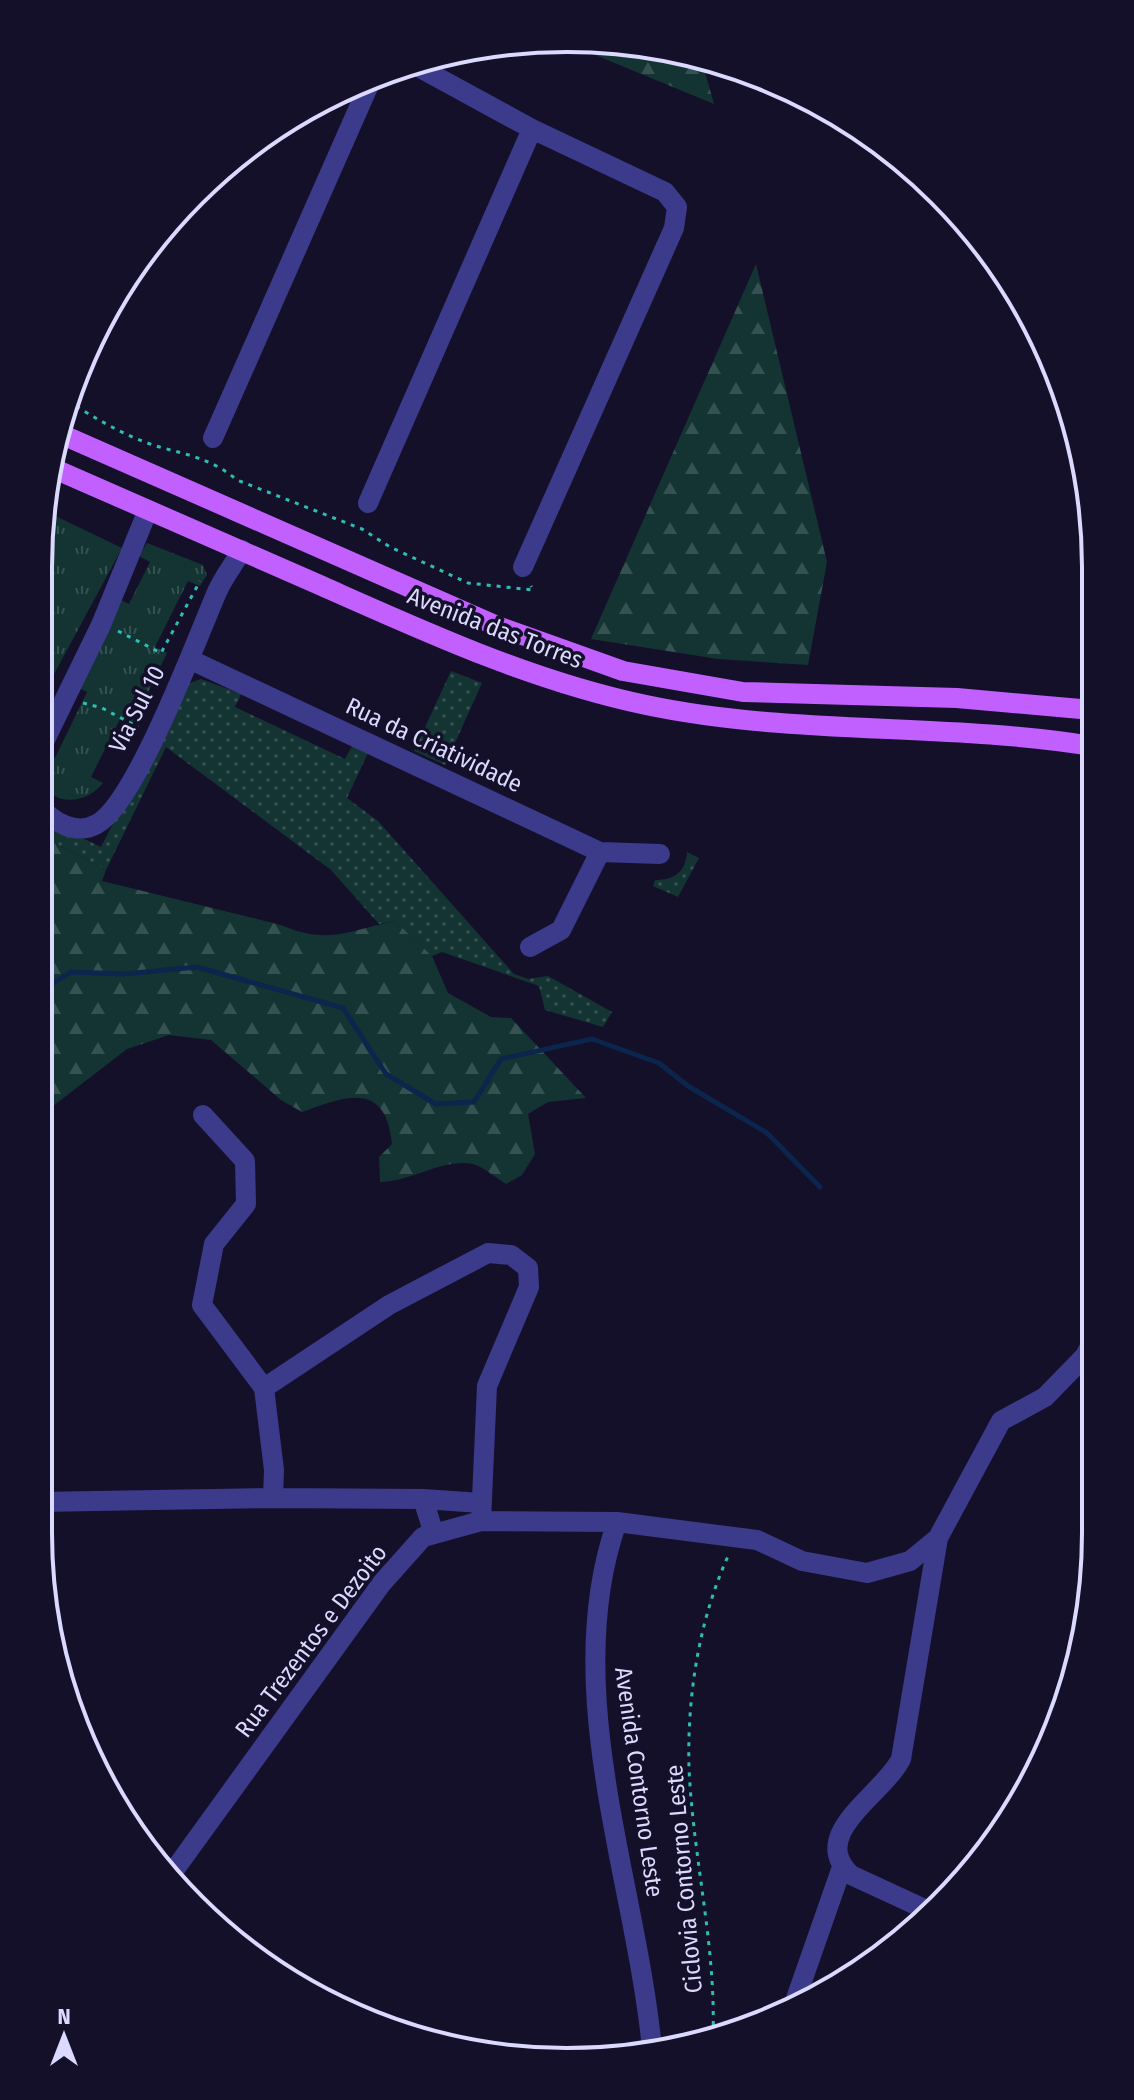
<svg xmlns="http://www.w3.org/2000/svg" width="1134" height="2100" viewBox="0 0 1134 2100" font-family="'Fira Sans Condensed',sans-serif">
  <defs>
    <pattern id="grass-dots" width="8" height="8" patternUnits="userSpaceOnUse" patternTransform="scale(2)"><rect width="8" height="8" fill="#133432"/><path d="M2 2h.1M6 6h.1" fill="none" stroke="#355151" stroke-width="1.8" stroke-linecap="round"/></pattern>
    <pattern id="forest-firs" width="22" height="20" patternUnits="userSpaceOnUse" patternTransform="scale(2)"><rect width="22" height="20" fill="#133432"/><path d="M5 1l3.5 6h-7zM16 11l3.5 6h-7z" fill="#355151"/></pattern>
    <pattern id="park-tufts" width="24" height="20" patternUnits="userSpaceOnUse" patternTransform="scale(2)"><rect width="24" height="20" fill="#133432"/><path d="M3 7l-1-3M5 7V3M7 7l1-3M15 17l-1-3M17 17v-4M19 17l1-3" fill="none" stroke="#355151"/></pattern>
  </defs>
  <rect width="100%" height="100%" fill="#14102a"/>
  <path fill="url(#grass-dots)" d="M451,671L482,683L445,765L414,751Z
    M201,679L241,694L235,707L345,759L352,746L368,753L347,798L378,821L514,974L528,979L548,976L612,1012L603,1027L545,1010L539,986L442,952L432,956L395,921L379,924L331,870L166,747L106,870L39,835V817L101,847L184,685Z
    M687,852L699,858L678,897L653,886L655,880C674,880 686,872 687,852Z"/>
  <path fill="url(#forest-firs)" d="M559,40L636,42L701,58L714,104Z
    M756,264L827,562L808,665L718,659L591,639Z
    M39,835L106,870L102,881L281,925C327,945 348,931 395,921L432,956L448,993L491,1017L511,1018L586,1098L548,1102L528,1114L535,1154L522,1175L506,1184C496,1178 484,1167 473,1164C443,1158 413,1181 380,1182L379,1157L392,1144C386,1080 345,1096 302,1112L281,1100L211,1040L169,1035L127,1049L53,1106L47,1117L38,1120Z"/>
  <path fill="url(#park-tufts)" d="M43,510L122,548L39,702V533Z
    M147,543L203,565L207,575L200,586L188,581L155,647L167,653L134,722L121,717L91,777L103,783C74,818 26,794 42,752L55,758L87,692L74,686L117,598L129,604L150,562L139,556Z"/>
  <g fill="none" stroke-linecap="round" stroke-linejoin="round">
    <path stroke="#0b254d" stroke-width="5" d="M39,992L71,972L124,974L197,967L343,1008L386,1074L436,1104L474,1102L501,1059L592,1039L659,1063L688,1086L767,1133L820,1187"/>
    <path stroke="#2dbeb3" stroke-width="3" stroke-dasharray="4 6" stroke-linecap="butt" d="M68,401C96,419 130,439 163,448C190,455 215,461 237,480L362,529L390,547L468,583L533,590L531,586
      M118,631L161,653L200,581
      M83,703L102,708L138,727
      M713,2035C716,1945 693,1858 689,1768C687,1696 699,1619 729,1554"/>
    <path stroke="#3c3a8a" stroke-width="20" d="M411,63L532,129L665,192L677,207L674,228L523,567
      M213,438L372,78
      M368,503L532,129
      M191,660L600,852L660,854
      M39,752L101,625L148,510
      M39,805C52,822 76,836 97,824C136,803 197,638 217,592C223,578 234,564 242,550
      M530,947L561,930L600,852
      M203,1115L245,1161L246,1204L214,1244L202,1305L264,1388L274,1470L273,1498L423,1499L434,1534
      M264,1388L389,1305L488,1253L511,1255L528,1268L529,1287L487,1386L481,1521
      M423,1499L481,1503
      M38,1502L273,1498
      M617,1522C558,1689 636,1880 652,2049
      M170,1876L382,1583L423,1537L481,1521L617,1522L757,1540L802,1561L867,1573L910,1561L938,1538L1001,1421L1045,1397L1085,1356L1094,1339
      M931,1912L851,1875C807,1834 882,1796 901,1759L938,1538
      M793,2007L842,1867"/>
    <path stroke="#c160ff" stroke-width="20" d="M56,432L497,626L623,671L743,692L957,698L1092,710
      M50,467C141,507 232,546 322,586C428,633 532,681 646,705C793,736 945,722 1092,746"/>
  </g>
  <g text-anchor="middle" stroke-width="7" stroke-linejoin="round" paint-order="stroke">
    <g font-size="24" fill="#dcd9ff" stroke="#14102a">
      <text transform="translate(495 628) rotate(21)" y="8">Avenida das Torres</text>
      <text transform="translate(137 709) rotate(-63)" y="8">Via Sul 10</text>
      <text transform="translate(434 745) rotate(25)" y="8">Rua da Criatividade</text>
      <text transform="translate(311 1641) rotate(-53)" y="8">Rua Trezentos e Dezoito</text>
      <text transform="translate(639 1782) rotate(82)" y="8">Avenida Contorno Leste</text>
      <text transform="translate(684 1879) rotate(-95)" y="8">Ciclovia Contorno Leste</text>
    </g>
  </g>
  <path d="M0 0H1134V2100H0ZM567 52H567A515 515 0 0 1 1082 567V1533A515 515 0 0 1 567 2048H567A515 515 0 0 1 52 1533V567A515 515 0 0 1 567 52Z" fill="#14102a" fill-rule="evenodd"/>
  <path fill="none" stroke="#dcd9ff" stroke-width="4" d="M567 52H567A515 515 0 0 1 1082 567V1533A515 515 0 0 1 567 2048H567A515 515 0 0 1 52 1533V567A515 515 0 0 1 567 52Z"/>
  <g transform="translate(64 2036)" stroke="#14102a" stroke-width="6" paint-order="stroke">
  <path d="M0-6L14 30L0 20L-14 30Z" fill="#dcd9ff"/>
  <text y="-12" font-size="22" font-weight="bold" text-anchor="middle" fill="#dcd9ff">N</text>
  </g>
</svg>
